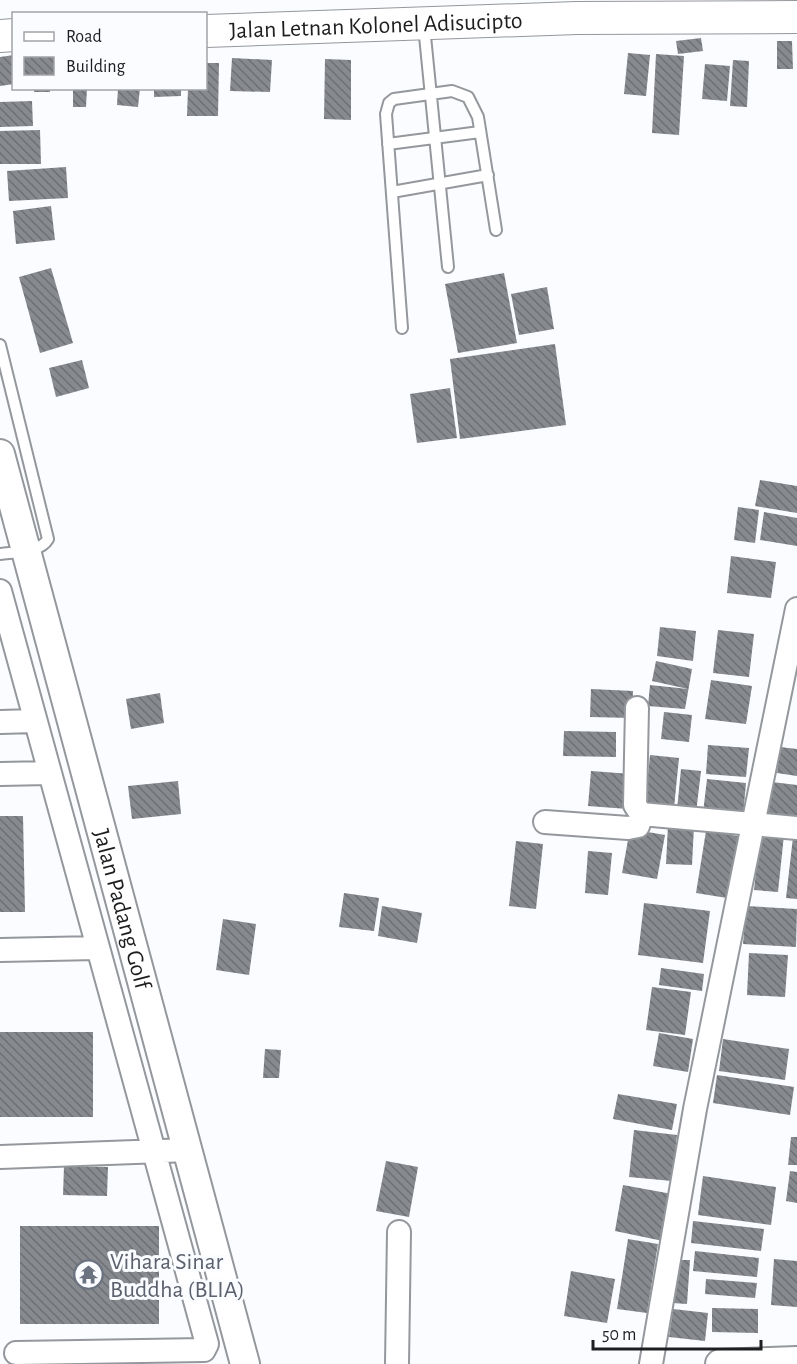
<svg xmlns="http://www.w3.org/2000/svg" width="797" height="1364" viewBox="0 0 797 1364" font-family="'Alegreya Sans',sans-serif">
  <defs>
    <pattern id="building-back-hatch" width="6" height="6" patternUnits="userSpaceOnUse" patternTransform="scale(1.5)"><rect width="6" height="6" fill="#878a8f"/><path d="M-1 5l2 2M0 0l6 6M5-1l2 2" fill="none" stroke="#6e7074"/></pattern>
  </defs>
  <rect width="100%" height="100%" fill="#fafcff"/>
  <path fill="url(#building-back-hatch)" d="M701,38L703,51L678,54L676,41Z
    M777,41H792L793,69H777Z
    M628,53L650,55L646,96L624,94Z
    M656,54L684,56L679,135L652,133Z
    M14,55V84L0,86V57Z
    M232,58L272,60L270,92L230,91Z
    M325,59L351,60V120L324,119Z
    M733,60L749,61L747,107L730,106Z
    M206,63H219L218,116H187L188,88H206Z
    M705,64L730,66L727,101L702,99Z
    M34,88H50V92H34Z
    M73,88H87L86,107H73Z
    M118,88H140L138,107L117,105Z
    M154,88H181V96L154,97Z
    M32,101L33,126L0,127V102Z
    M40,130L41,164H0V131Z
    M66,167L68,198L9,201L7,171Z
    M51,206L55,240L16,244L13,211Z
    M51,268L73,343L40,353L19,277Z
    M504,273L517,343L458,353L445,284Z
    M547,287L554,329L519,335L511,294Z
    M555,344L566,425L460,439L450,359Z
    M82,360L89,388L56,397L49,368Z
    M450,388L457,438L417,443L410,394Z
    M760,480L797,486V513L755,506Z
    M738,507L759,510L755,543L734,540Z
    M764,512L797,518V546L760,540Z
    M731,556L776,562L771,598L727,593Z
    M660,627L696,631L693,661L657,656Z
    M718,630L754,634L749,677L713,673Z
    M656,661L692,669L685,709L648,706L650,685L688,689L652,681Z
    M711,680L752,686L746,724L705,719Z
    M591,689L633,691L632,718L590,717Z
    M160,693L164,723L131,729L126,699Z
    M664,712L692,715L689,742L661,739Z
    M564,731L616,732V757L563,756Z
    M708,745L749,748L746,777L706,774Z
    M780,747L797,749V776L777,773Z
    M650,755L679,758L674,808L645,805Z
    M681,769L701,771L696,813L677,810Z
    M591,771L631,774L628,809L588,806Z
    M707,779L746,783L743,816L703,813Z
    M178,781L181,814L132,819L128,786Z
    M772,782L797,785V820L767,816Z
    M0,816H23L25,912H0Z
    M668,825L694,826L692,865L666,864Z
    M630,829L665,835L657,879L622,873Z
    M706,831L738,836L727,898L696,893Z
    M760,833L784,835L778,892L754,890Z
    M793,837H797V899L786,898Z
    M516,841L543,844L536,909L509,906Z
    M588,851L612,853L608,895L585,893Z
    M344,893L379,898L374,931L339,927Z
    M644,903L710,911L703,963L638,955Z
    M382,906L422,913L417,943L378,936Z
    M746,906L797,909L796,947L743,944Z
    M223,919L256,924L249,975L216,970Z
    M749,953L788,955L785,997L747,995Z
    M661,968L704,974L702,991L659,985Z
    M652,987L691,992L685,1035L646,1030Z
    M0,1032H93V1117H0Z
    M659,1033L693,1039L688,1072L653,1066Z
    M723,1039L789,1049L785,1080L719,1071Z
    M265,1049L281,1050L279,1078H263Z
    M717,1075L794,1087L790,1115L713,1103Z
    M618,1094L677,1104L672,1130L613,1119Z
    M634,1130L677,1135L672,1181L629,1177Z
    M791,1137H797V1165H788Z
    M386,1161L418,1167L409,1217L376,1211Z
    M64,1166L108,1167L107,1196L63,1195Z
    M790,1171L797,1172V1203L786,1201Z
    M703,1176L776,1187L771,1225L698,1215Z
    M623,1185L672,1194L663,1241L615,1231Z
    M693,1221L764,1229L761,1251L691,1243Z
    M20,1226H159V1324H20Z
    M628,1239L658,1244L647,1313L617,1309Z
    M695,1251L759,1258L757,1277L693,1271Z
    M774,1259L797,1261V1307L771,1305Z
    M676,1260H690L687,1304L673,1303Z
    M571,1271L615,1279L607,1323L564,1316Z
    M706,1279L757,1283L755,1298L705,1294Z
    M712,1308L758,1309V1333L712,1332Z
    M673,1309L708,1313L705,1341L669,1337Z"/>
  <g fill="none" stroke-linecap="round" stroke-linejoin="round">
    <defs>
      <path id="service" d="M424,26L448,267
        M388,144L480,132
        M392,192L488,175
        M402,328L386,114L389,103L394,99L452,91L468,97L478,117L496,230
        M0,345L48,539C40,553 15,552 0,554"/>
      <path id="minor" d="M0,591L207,1344L204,1350L16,1353
        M637,708L635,805L641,814L797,828
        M0,722L35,721
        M0,774L48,773
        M545,822L628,828L638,826L642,814
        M0,950L97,948
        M0,1157L189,1150
        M397,1364L399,1232
        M651,1364L695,1109L797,609"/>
      <g id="tertiary">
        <path id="s1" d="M0,454L245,1364"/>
        <path d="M720,1364L797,1361"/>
      </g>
      <g id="secondary">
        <path id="s2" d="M206,31L577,18L797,17"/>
        <path d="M0,36L14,35"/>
      </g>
    </defs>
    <use href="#service" stroke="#94979c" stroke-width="14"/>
    <use href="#minor" stroke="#94979c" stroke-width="26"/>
    <use href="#tertiary" stroke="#94979c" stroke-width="32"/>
    <use href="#secondary" stroke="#94979c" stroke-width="34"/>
    <use href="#service" stroke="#fff" stroke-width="10"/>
    <use href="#minor" stroke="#fff" stroke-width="22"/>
    <use href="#tertiary" stroke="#fff" stroke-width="28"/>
    <use href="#secondary" stroke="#fff" stroke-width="32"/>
  </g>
  <defs>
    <symbol id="temple-ring" viewBox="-11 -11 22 22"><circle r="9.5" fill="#fafcff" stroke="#6b7280" stroke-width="1.5"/><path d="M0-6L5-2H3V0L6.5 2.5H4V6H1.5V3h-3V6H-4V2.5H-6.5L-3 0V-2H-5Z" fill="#6b7280"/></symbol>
  </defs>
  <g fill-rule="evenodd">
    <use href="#temple-ring" x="72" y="1258" width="33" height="33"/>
  </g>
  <g text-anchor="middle" stroke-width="6" stroke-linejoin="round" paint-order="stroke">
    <g font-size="24" fill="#1d1e20" stroke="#fafcff">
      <text dy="8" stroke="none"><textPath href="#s2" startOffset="170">Jalan Letnan Kolonel Adisucipto</textPath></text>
      <text dy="8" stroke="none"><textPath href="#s1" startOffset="471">Jalan Padang Golf</textPath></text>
    </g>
    <g font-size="24" fill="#5b616d" stroke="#fafcff" text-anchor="start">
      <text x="110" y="1269">Vihara Sinar<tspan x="110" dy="28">Buddha (BLIA)</tspan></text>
    </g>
  </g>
  <rect x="12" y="12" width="195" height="78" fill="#fafcff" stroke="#a2a3a6" stroke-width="1.5"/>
  <rect x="24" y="32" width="30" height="9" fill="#ffffff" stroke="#a2a3a6" stroke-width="1.5"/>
  <text x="66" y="42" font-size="18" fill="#1d1e20">Road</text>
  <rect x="24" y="57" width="30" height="18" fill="url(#building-back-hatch)" stroke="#a2a3a6" stroke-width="1.5"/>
  <text x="66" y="72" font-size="18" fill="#1d1e20">Building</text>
  <path d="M593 1340v9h168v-9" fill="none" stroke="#1d1e20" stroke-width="3"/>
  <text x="602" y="1340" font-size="18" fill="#1d1e20" stroke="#fafcff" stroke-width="4.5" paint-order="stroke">50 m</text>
</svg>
